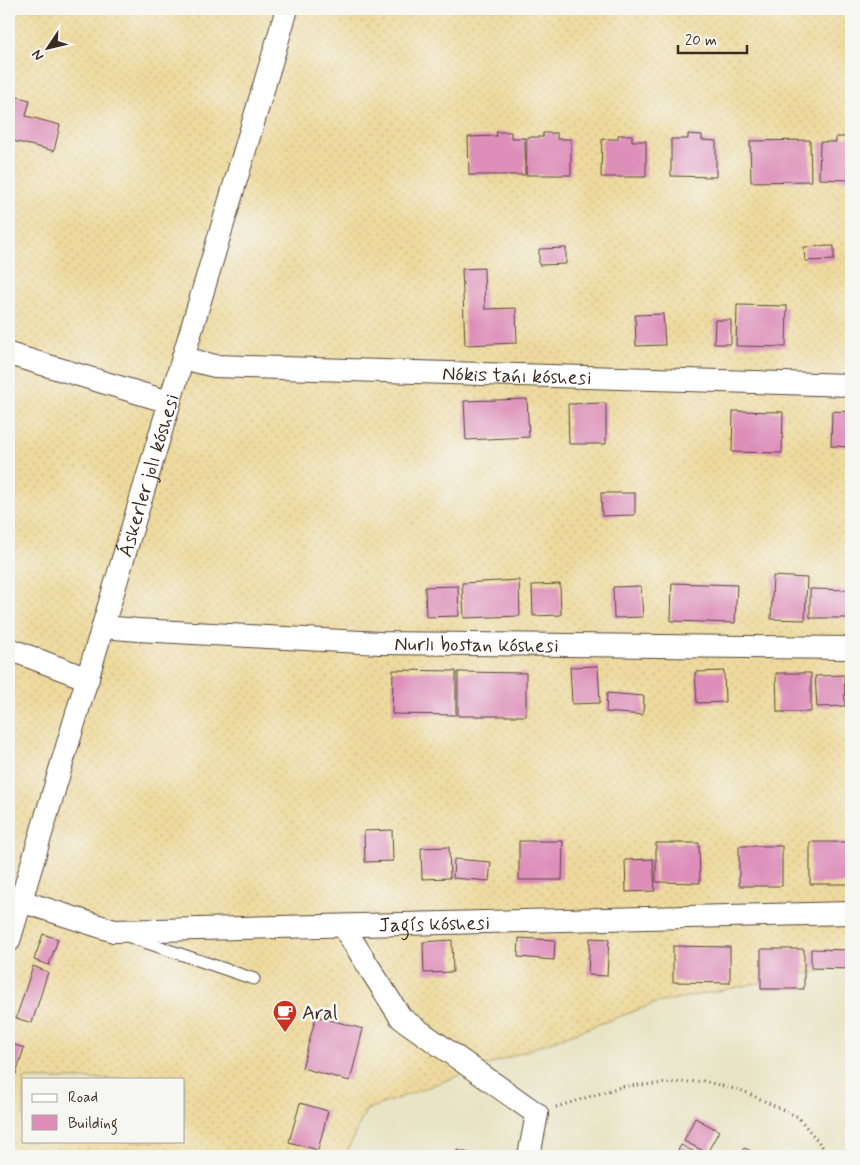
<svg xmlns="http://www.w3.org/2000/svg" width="860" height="1165" viewBox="0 0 860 1165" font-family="Mynerve,sans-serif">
  <defs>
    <pattern id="sand-dots" width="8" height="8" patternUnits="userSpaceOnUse" patternTransform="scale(1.25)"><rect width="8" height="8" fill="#eeda9e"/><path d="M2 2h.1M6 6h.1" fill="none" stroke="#cdbb88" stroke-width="1.8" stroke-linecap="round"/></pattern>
  </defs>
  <rect width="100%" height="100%" fill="#f6f6f2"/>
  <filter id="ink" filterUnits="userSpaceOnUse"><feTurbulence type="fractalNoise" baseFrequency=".02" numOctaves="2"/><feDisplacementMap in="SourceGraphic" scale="10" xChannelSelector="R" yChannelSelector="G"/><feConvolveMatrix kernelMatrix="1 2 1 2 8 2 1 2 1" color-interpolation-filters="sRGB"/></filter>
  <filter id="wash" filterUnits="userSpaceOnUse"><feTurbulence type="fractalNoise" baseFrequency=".0096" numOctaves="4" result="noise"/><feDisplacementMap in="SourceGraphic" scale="20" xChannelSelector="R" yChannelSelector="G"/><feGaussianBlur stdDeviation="1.12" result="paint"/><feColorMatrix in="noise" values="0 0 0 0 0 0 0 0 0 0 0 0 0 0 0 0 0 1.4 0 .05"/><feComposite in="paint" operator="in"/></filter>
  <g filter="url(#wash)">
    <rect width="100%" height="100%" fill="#e9e4c5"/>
    <path fill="url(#sand-dots)" stroke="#94825e" fill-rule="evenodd" d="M9,9H851V965L656,1003L366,1110L345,1156H9ZM24,1079H184V1141H24Z"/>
    <g id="blocks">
      <path fill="#dd8eb9" d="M9,95L30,100L26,116L60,125L54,151L9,140Z
        M496,132H511V138H525V175H469L468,137L497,136Z
        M543,133H557V139H571V175H526L527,137H543Z
        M688,134L702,135V140L716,141V177L671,176V139H688Z
        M618,135H632V141H646V177H601L602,139H618Z
        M836,137H850L851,180L819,179L820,142H836Z
        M810,140L811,181L751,182L750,141Z
        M834,246V260L805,261L804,247Z
        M566,248V264L539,265V249Z
        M484,268L485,309L516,308L517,343L465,345L462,269Z
        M737,305L787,306L786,347L736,346Z
        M663,314L665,345L636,346L635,315Z
        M715,320H731V344H714Z
        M527,399L529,437L466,440L464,401Z
        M606,403V444H569L568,404Z
        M733,411L783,412L782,453L732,452Z
        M832,411L851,412V447L831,446Z
        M601,493H635V515L602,516Z
        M773,576L807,578L805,620L771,619Z
        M519,580L520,616L464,618L462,583Z
        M672,583L737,585L735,623L671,621Z
        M560,584L561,615L533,616L532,585Z
        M458,586L459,616L426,617L425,587Z
        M641,586L643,617L614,618L613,587Z
        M810,589L851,590V618H810Z
        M598,666L600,703L572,704L570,667Z
        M393,670L456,671V715L392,714Z
        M724,671L725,702L697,703L695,672Z
        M458,672L526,673V716H458Z
        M776,673H811V712H777Z
        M844,675L845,706L817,707L815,676Z
        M607,693L644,696L643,715L606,712Z
        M392,830L393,861L365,862L364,831Z
        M519,841H563L562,880H519Z
        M810,842H851V884H810Z
        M656,843H699L700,883L656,882Z
        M739,846H782V886H739Z
        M449,847L450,878L422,879L421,848Z
        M454,859L491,862L489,881L453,878Z
        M653,859L655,891L626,892L625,860Z
        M43,934L58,939L49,965L34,960Z
        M519,938L555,940L554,960L518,957Z
        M590,938L609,939L607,976L588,975Z
        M452,940L453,972L424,973L423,942Z
        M673,946L730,947V983L673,982Z
        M761,949H804V989H761Z
        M811,949L851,950V969L811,968Z
        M33,966L48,972L32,1023L16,1018Z
        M316,1016L363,1029L350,1081L302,1068Z
        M9,1043L24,1048L16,1074L9,1071Z
        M300,1103L328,1111L318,1150L289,1142Z
        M695,1118L719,1131L707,1153L684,1141Z
        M681,1145L693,1151L691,1156H675Z
        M744,1148L761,1156H740Z
        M457,1150L480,1156H456Z"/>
    </g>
  </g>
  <g filter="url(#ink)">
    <use href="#blocks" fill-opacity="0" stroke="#554637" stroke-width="1"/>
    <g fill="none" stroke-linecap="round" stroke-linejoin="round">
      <defs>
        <path id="service" d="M130,937L254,979"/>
        <g id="minor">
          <path d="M9,354L169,402"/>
          <path id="s1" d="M183,358L215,366L851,385"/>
          <path id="s2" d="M103,627L138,630L380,643L851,648"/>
          <path d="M9,649L88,679"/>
          <path id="s3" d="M21,901L114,931L851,913"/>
          <path d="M343,926L401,1018L537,1114L529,1156"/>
          <path id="s4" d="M9,941L287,9"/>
        </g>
      </defs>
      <use href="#service" stroke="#554637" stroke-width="13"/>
      <use href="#minor" stroke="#554637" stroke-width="24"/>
      <path stroke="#554637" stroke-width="3" stroke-dasharray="1 4" stroke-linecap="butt" d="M556,1107L624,1086L703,1081L743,1091L798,1117L830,1156"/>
      <use href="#service" stroke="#fff" stroke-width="11"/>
      <use href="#minor" stroke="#fff" stroke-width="22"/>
    </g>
  </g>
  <defs>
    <symbol id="cafe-pin" viewBox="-11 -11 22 30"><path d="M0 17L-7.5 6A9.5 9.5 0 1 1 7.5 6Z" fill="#c8321e" stroke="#f6f6f2"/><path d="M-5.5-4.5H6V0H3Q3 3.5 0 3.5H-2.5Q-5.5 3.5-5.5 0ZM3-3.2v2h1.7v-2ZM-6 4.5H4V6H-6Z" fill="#fff"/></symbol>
  </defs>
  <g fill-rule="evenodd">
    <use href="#cafe-pin" x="271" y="998" width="28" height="38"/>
  </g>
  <g text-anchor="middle" stroke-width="5" stroke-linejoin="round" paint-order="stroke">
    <g font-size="20" fill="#3b2a1e" stroke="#f6f6f2">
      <text dy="7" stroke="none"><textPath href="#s1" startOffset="335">Nókis tańı kóshesi</textPath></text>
      <text dy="7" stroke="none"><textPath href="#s4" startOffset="486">Áskerler jolı kóshesi</textPath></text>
      <text dy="7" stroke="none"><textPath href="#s2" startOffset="374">Nurlı bostan kóshesi</textPath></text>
      <text dy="7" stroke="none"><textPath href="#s3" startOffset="418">Jaǵıs kóshesi</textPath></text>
    </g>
    <g font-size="20" fill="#3b2a1e" stroke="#f6f6f2" text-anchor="start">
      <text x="302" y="1019">Aral</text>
    </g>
  </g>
  <rect width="860" height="1165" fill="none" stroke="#f6f6f2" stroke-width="30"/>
  <rect x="22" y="1078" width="162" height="65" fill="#f6f6f2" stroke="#aba49d"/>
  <rect x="32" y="1094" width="25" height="8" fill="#ffffff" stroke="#aba49d"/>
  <text x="68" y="1102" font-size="15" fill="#3b2a1e">Road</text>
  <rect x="32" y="1115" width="25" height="15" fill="#dd8eb9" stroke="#aba49d"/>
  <text x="68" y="1128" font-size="15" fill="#3b2a1e">Building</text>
  <g transform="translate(48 48) rotate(235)" stroke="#f6f6f2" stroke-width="4" paint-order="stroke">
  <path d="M0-4L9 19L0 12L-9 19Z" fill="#3b2a1e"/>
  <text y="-8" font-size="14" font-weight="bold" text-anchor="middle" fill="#3b2a1e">N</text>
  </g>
  <path d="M678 45v8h69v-8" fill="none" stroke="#3b2a1e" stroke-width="2.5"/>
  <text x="685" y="45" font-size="15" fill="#3b2a1e" stroke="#f6f6f2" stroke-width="4" paint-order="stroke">20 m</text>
</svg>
